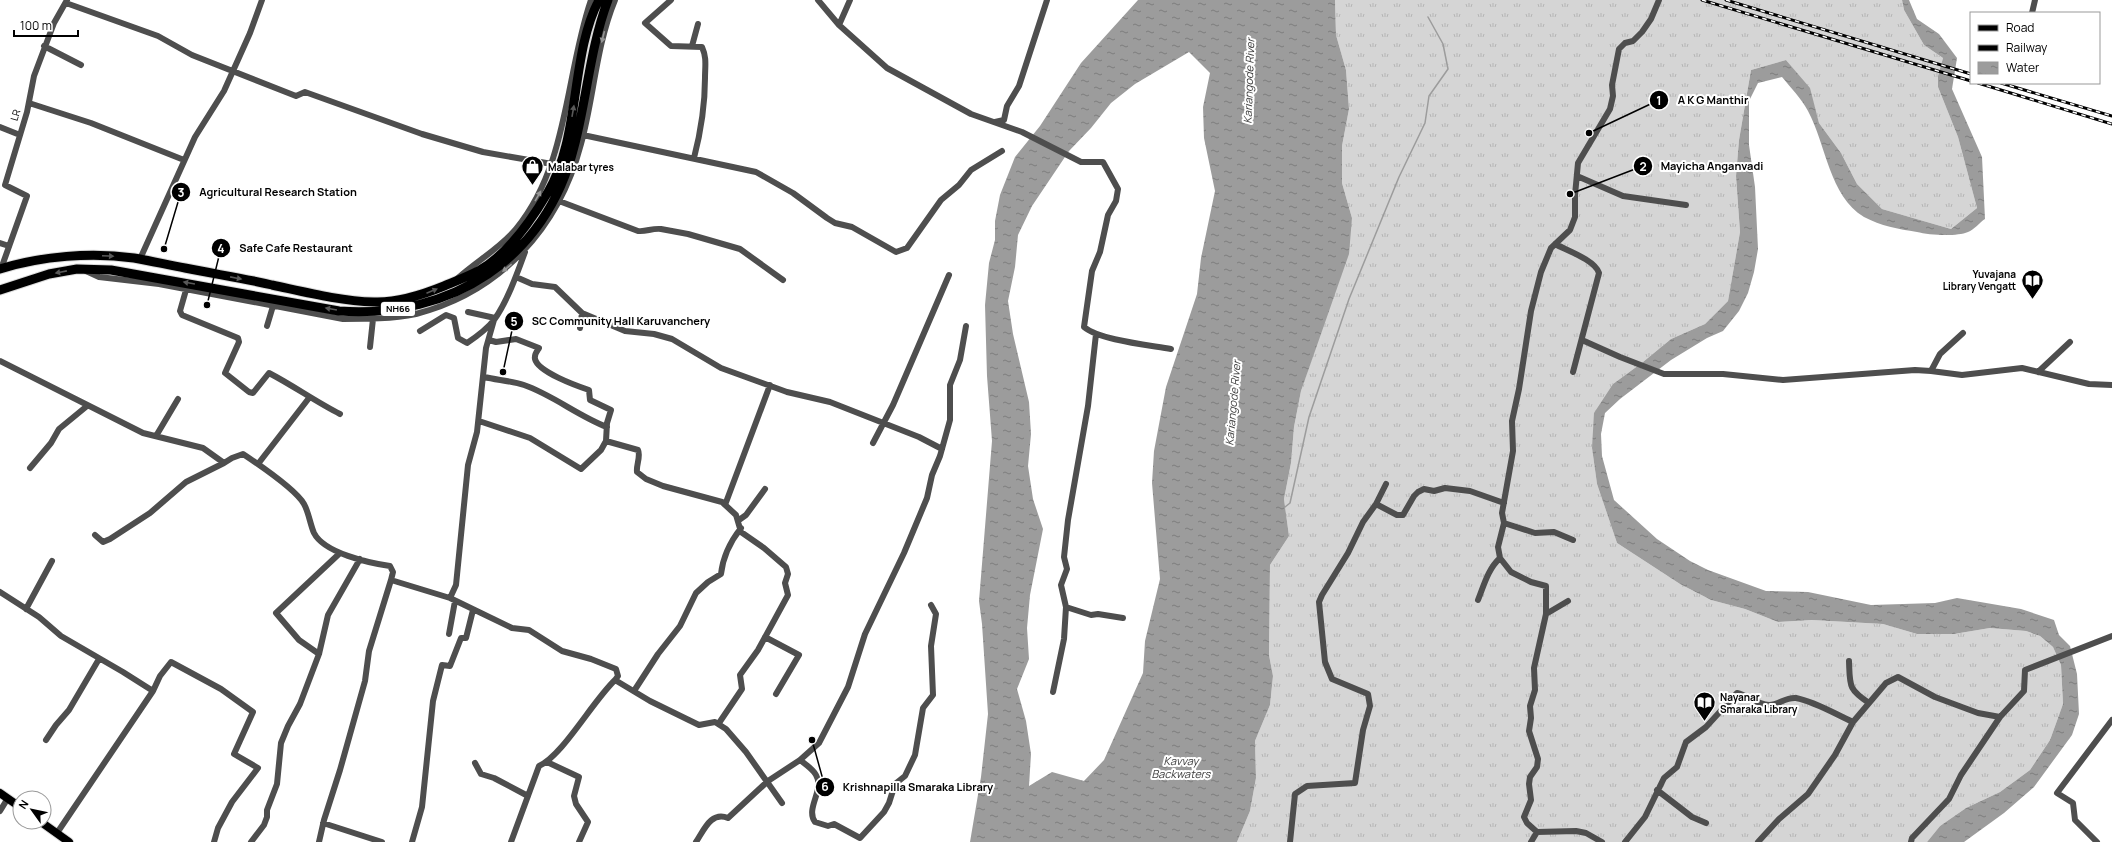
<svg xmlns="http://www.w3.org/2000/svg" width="2112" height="842" viewBox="0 0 2112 842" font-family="Manrope,sans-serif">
  <defs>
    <pattern id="grass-tufts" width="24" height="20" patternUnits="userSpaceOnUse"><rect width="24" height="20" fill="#d5d5d5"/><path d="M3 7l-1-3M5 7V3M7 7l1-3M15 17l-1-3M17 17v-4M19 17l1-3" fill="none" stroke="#b5b5b5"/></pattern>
    <pattern id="water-ripples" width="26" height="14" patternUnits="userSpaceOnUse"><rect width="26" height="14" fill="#9c9c9c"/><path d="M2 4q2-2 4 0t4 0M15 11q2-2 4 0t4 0" fill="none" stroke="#7d7d7d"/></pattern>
  </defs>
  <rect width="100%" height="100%" fill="#fff"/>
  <path fill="url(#grass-tufts)" d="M1335,0H1902L1904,10L1924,45L1943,58L1938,76V87L1958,137L1977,208L1951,229L1882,209L1857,184L1841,153L1819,123L1809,88L1786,60L1751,70L1739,140L1736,176L1740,232L1728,301L1705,324L1671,339L1643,362L1613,384L1592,448L1597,484L1617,543L1680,584L1711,600L1745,609L1778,622L1812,620L1883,624L1917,634H1954L1990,628L2026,631L2040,636L2053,647L2061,665L2063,704L2050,740L2030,770L2000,792L1966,808L1940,826L1927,842H1237L1250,811L1256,778L1255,741L1270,705L1273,676L1269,655L1270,565L1289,536L1284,499L1291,463L1294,427L1301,391L1336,286L1352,218L1342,183V146L1349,109L1346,70L1336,35Z"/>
  <path fill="url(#water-ripples)" fill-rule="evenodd" d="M1138,0H1335L1336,35L1346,70L1349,109L1342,146V183L1352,218L1349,254L1301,391L1294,427L1291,463L1284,499L1289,536L1270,565L1269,655L1273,676L1270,705L1255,741L1256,778L1250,811L1237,842H970L981,777L988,714L982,624L979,601L992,441L987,376L985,305L989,263L995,240V221L1000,195L1015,157L1040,126L1081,63ZM1189,52L1210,73L1203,107L1204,138L1215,191L1201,258L1197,294L1166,387L1154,451L1152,483L1160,579L1145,641L1143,673L1104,760L1084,781L1052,772L1029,786L1031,754L1026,721L1017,689L1029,659L1027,628L1030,595L1043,529L1033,499L1028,466L1031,434L1029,402L1013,334L1008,301L1015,267L1018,235L1032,206L1069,151L1091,128L1111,103L1135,84Z
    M1902,0H1909L1917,19L1939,34L1957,58L1952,89L1982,157L1985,219C1980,222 1974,230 1968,232C1956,237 1929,235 1917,232C1898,229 1881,226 1864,217C1829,196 1826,144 1808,111C1801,98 1791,88 1782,77L1758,83L1749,101V145L1755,187L1758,249L1754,272L1748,293L1739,311L1723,331L1707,338L1671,360L1620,399L1605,413L1601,434L1602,456L1614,500L1657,539L1690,561L1708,570L1766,591L1808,592L1871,605L1935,603L1957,598L2021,609L2054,620L2059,635L2070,646L2077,674L2079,714L2072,735L2034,787L2004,813L1964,842H1927L1940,826L1966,808L2000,792L2030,770L2050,740L2063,704L2061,665L2053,647L2040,636L2026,631L1990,628L1954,634H1917L1883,624L1812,620L1778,622L1745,609L1711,600L1680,584L1617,543L1597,484L1592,448L1594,413L1613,384L1643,362L1671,339L1705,324L1728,301L1740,232L1736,176L1739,140L1751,70L1786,60L1810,88L1819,123L1841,153L1857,184L1882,209L1951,229L1977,208L1958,137L1938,87V76L1943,58L1924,45L1904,10Z"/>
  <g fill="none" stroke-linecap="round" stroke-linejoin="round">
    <path stroke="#9c9c9c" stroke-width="1.5" d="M1285,507L1290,503L1309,417L1349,299L1399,177L1425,123L1429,96L1448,69L1443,44L1428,17"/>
    <defs>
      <path id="major" d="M0,793L20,807
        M41,822L69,842"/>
      <path id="highway" d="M0,269C42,256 91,252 134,258C152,261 168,265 185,268C214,274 243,278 272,285C305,292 340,301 374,302C398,303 422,295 444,286C456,281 469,276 480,270C509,253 531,221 548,192C581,136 570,55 599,0
        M0,290L49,274L77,269L111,270L339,311C451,319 546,259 574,147C587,98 590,48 608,0"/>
    </defs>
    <use href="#major" stroke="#dbdbdb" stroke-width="10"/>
    <use href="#highway" stroke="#dbdbdb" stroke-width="11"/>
    <path stroke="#4e4e4e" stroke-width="6" d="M671,0L645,23L671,46L702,47C707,58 705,66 705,78C705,106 701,131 694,158
      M818,0L839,25L887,68L971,114L1022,132L1081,162H1103L1118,189L1116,201L1108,215L1100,252L1092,271L1084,327C1099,340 1149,345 1171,349
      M66,3L158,36L192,55L296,96L305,92L422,134L483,152L552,164
      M2032,13L2035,0
      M839,25L850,0
      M44,46L81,65
      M692,46L698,24
      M29,103L91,123L184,160
      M995,122L1004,120L1007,106L1019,86L1047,0
      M0,127L20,135
      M583,135L756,172L793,193L827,218L835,223L852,227L896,252L907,248L941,200L959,185L971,170L1002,151
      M1577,176L1623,196L1686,205
      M559,201L638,231C646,232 652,228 661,229L688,234L740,249L783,280
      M0,243L9,246
      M1555,244C1566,250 1595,260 1599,273L1573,372
      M140,259L195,137L224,91L250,33L262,0
      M1,269L27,196L5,185L27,112L34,76L54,23L67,0
      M86,271L99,277L159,284L343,319C367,319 392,319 416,314C501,292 559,228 581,144C594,97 596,46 615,0
      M516,277L532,284L555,287L582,313L625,331L654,334L672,339L721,368L787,392L830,402L919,437L942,449
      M458,278C477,261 500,248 516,229C569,164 565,76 591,0
      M186,290L180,311L182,315L238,338L239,342L225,373L249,392L253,393L269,373C294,386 316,402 340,414
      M468,312L495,318
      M267,326L273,306
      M580,328L582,313
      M420,331L446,315L454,318L458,338L467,343C476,337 487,329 494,320C507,302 517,274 525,252
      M1096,334L1088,406L1068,520L1064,557L1067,569L1061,585L1066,607L1091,615L1098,614L1123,618
      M489,340L496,342L516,339L539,348C537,351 534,354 535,359C538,372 577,386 589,390L590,400L611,410L607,423L606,441L638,450C641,456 636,465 637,472L646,479L663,486L722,502L736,515L741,532L764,548L786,567L788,574L785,583L788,595L758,650L740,675L742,689L719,723
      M1582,340L1620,357L1664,374H1723L1783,380L1915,370L1931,371L1940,354L1963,333
      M370,347L373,319
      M0,361L143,433L203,448L224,463L232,458L243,454C258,464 296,490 304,504C309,513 310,524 314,533C324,553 369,563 390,566L393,572L391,580L450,598L512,628L529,630L562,651L591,659L616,669L618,676L615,680L650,701L699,725L715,722L726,729L746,752L782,803
      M1931,371L1962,375L2022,368L2089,384L2112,385
      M2038,372L2070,342
      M484,377C497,380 512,381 524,385C553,395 578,416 607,427
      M479,421L530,438L581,469L601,450L606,441
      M156,436L178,399
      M873,443L893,405L949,275
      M258,464L309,398
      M30,468L51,443L59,429L87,406
      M1376,504L1386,484
      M725,505L770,385
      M739,520L746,515L765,489
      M1504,523L1535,533L1554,532L1573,540
      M95,535L103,542L110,539L150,513L186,482L224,463
      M0,592L39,617L61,636L123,672L153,691L57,833
      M450,598L456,585L468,465L477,432L486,348L494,320
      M1478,600C1484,585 1488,569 1500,558
      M26,609L52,561
      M1546,614L1568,601
      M449,634L455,601
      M765,637L799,655L776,694
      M319,654L299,640L276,613L340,553
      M1849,661C1850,686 1848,689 1869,703
      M153,691L160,676L171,662L221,689L253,712L234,754L258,768L232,802L218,828L214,842
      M634,691L658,654L680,626L696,593L708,582L721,574C723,556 730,542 741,528
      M1053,692L1064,639L1066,607
      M46,740L56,725L69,710L99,659
      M800,760C805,764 813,769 816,775C825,790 805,808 815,822L828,826L834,824L860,838L884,812L889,803L895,784L905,776L915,755L923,708L933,695L931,646L936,614L931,605
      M547,762L579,777L574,796L576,804L588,822L579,842
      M475,763L481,774L494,778L528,796
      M1657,790L1692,817L1706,823
      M0,811L8,798
      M323,823L382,842
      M1537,832L1527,823L1524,817L1531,800L1529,784L1530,777L1537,767L1538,759L1529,731L1531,718L1530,706L1535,690L1534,668L1546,614V586L1531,582L1511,572L1500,558L1498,547L1504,523L1502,513L1513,451L1512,421L1519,389L1531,311L1541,272L1551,248L1570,230L1575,217V195L1578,163L1610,109L1613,96L1612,85L1619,49L1625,43L1633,41L1642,32L1651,19L1659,0
      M251,842L264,825L267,817V810L277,784L281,743L288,726L300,704L319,654L328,615L360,559
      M319,842L324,820L340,770L365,681L369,651L391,580
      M412,842L422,807L433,701L442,665L450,666L461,638H466L473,610
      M511,842L539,766C563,755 592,702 615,680
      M696,842C704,830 711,811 728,818L768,781L800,760L819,743L848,687L865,634L904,553L927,498L932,475L940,456L950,420V385L960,360L966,326
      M1290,842L1295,794L1307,786L1355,783L1363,730L1370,706L1368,694L1332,679L1325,662L1319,602L1322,595L1348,553L1363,522L1376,504L1397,515H1403L1414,496L1418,492L1424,489L1434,491L1445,488L1470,491L1504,503
      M1531,842L1537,832L1576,831L1586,833L1602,842
      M1625,842L1645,817L1664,778L1677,767L1686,742L1706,727L1737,693C1748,696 1757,704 1769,705C1779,705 1785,697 1796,698C1816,702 1835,714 1853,722L1886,683L1898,677L1935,697L1978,713L2000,717
      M1758,842L1779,819L1808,794L1835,755L1853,722
      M1911,842L1912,838L1949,799L1961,775L2000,717L2024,691L2025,670L2112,636
      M2097,842L2075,820L2073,803L2057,793L2112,720"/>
    <use href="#major" stroke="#000" stroke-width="8"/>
    <use href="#highway" stroke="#000" stroke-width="9"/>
    <defs>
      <path id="rail" d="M1702,0L1971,81
        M1726,0L1971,74
        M1978,83L2112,124
        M2001,83L2112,116"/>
    </defs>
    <use href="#rail" stroke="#000" stroke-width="3"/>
    <use href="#rail" stroke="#fff" stroke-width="1.5" stroke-dasharray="4.5" stroke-linecap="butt"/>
  </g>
  <defs><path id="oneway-solid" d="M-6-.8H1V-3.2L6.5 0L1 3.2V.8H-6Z"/></defs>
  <g fill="#959595">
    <use href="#oneway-solid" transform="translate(603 37) rotate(104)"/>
    <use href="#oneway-solid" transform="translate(538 196) rotate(-60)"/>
    <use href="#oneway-solid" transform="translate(507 268) rotate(141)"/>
  </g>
  <g fill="#595959">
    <use href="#oneway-solid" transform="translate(573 111) rotate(-80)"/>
    <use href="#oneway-solid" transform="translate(108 256) rotate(3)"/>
    <use href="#oneway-solid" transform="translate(61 272) rotate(169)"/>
    <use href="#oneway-solid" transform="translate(236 278) rotate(11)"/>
    <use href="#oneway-solid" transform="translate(189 283) rotate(-170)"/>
    <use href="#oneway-solid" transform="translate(432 291) rotate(-23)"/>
    <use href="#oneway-solid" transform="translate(331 309) rotate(-170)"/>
  </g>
  <defs>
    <symbol id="shop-pin" viewBox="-11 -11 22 30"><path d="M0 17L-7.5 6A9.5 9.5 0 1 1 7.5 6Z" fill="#000" stroke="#fff"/><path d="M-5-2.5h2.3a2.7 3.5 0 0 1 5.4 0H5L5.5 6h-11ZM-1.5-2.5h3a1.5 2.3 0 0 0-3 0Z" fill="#fff"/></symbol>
    <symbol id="library-pin" viewBox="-11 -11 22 30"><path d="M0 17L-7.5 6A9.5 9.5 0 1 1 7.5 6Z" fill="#000" stroke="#fff"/><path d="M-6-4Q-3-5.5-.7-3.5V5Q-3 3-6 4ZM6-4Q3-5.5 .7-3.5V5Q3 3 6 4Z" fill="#fff"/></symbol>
  </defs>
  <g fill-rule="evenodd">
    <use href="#shop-pin" x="520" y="154" width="25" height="34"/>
    <use href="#library-pin" x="2020" y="268" width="25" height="34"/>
    <use href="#library-pin" x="1692" y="690" width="25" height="34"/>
  </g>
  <g text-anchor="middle" stroke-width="4" stroke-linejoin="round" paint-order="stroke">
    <rect fill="#fff" stroke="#4c4c4c" stroke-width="1" x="381" y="302" width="34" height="14" rx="3"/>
    <g font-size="9" font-weight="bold" fill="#000">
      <text x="398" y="312">NH66</text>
    </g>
    <g font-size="10" fill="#000" stroke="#fff">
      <text transform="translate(15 115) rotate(-74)" y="4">LR</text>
    </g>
    <g font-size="10" font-weight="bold" fill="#000" stroke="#fff" text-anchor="start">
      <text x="548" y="171">Malabar tyres</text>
      <text x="2016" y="278" text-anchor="end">Yuvajana<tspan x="2016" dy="12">Library Vengatt</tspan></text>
      <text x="1720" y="701">Nayanar<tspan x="1720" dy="12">Smaraka Library</tspan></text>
    </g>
    <g font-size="11" font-style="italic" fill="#3d3d3d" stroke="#fff">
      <text transform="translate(1249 81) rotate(-88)" y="4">Kariangode River</text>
      <text transform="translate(1233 403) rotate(-85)" y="4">Kariangode River</text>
      <text x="1181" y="765">Kavvay<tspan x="1181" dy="13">Backwaters</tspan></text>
    </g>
  </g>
  <path fill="none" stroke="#000" stroke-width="1.5" d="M1589 133L1659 100M1570 194L1643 166M164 249L181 192M207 305L221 248M503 372L514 321M812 740L825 787"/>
  <g fill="#000" stroke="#fff" stroke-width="1.5">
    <circle cx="1589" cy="133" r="4"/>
    <circle cx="1570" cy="194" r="4"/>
    <circle cx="164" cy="249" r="4"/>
    <circle cx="207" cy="305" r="4"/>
    <circle cx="503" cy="372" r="4"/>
    <circle cx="812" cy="740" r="4"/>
    <circle cx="1659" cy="100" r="10"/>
    <circle cx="1643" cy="166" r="10"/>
    <circle cx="181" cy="192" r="10"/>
    <circle cx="221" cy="248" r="10"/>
    <circle cx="514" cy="321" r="10"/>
    <circle cx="825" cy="787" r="10"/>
  </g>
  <g font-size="12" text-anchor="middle" font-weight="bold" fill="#fff">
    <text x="1659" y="105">1</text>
    <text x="1643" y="171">2</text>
    <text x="181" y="197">3</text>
    <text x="221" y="253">4</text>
    <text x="514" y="326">5</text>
    <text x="825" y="791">6</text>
  </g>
  <g font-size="11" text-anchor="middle" font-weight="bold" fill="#000" stroke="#fff" stroke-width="4" stroke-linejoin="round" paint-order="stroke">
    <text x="1713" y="104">A K G Manthir</text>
    <text x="1712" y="170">Mayicha Anganvadi</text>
    <text x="278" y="196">Agricultural Research Station</text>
    <text x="296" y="252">Safe Cafe Restaurant</text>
    <text x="621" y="325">SC Community Hall Karuvanchery</text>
    <text x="918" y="791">Krishnapilla Smaraka Library</text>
  </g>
  <rect x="1970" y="12" width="130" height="72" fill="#ffffff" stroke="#999999"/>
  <rect x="1978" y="25" width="20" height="6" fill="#000000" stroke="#999999"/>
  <text x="2006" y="32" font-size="12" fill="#000000">Road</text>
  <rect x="1978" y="45" width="20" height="6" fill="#000000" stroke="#999999"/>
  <text x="2006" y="52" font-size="12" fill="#000000">Railway</text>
  <rect x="1978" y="62" width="20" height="12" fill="url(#water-ripples)" stroke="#999999"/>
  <text x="2006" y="72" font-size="12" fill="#000000">Water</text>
  <g transform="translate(32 810) rotate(303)"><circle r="19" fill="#ffffff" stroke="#999999"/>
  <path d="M0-3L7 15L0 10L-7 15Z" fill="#000000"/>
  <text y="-6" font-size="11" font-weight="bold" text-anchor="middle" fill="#000000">N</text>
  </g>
  <path d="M14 30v6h64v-6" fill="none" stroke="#000000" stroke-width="2"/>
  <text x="20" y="30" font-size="12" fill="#000000" stroke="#ffffff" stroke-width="3" paint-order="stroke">100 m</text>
</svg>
